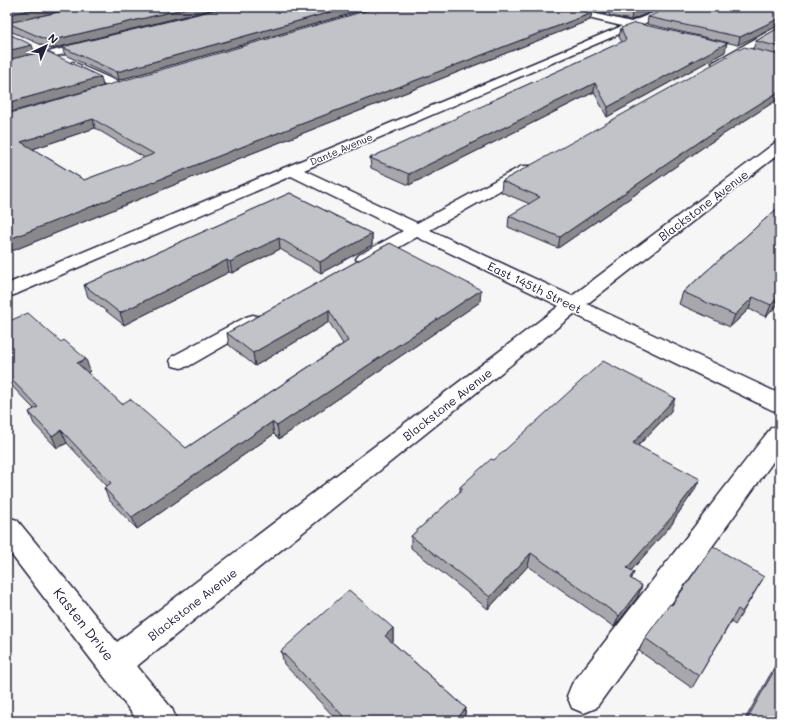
<svg xmlns="http://www.w3.org/2000/svg" width="787" height="728" font-family="Mali,sans-serif">
<style>
.lines{fill:none;stroke-linecap:round;stroke-linejoin:round}
.minor-casing{stroke:#22223b;stroke-width:3}
.minor{fill:#fff;fill-rule:evenodd}
.wall{fill:#a7a7ad;stroke:#22223b;fill-rule:evenodd}
.shaded-wall{fill:#88888d;stroke:#22223b}
.building{fill:#c2c2c9;stroke:#22223b;fill-rule:evenodd}
.labels{text-anchor:middle;dominant-baseline:central;stroke-width:3;stroke-linejoin:round;paint-order:stroke}
.far-street-label{font-size:10px;fill:#22223b;stroke:#fff}
.street-label{font-size:12px;fill:#22223b;stroke:#fff}
.near-street-label{font-size:14px;fill:#22223b;stroke:#fff}
</style>
<rect width="100%" height="100%" fill="#f6f6f7"/>
<filter id="ink" filterUnits="userSpaceOnUse"><feTurbulence type="fractalNoise" baseFrequency=".025" numOctaves="2"/><feDisplacementMap in="SourceGraphic" scale="8" xChannelSelector="R" yChannelSelector="G"/><feConvolveMatrix kernelMatrix="1 2 1 2 8 2 1 2 1" color-interpolation-filters="sRGB"/></filter>
<g filter="url(#ink)">
<g class="lines">
<defs>
<path id="minor" d="M84,7H102L97,10L7,30V24Z
M548,7H566L631,22L667,7H680L641,25L640,28H633L304,170L417,223L522,166H532L535,169L532,172L430,230L572,296L775,143L780,142V153L587,304L780,394V412L772,410L574,314L137,666L172,709L177,721H138L7,549V517L17,520L117,642L559,306L417,237L371,263L365,264L359,263L356,259L359,255L403,231L291,176L14,295L7,297V284L622,26L550,9Z
M780,25V32L722,65H714L712,63Z
M93,41L97,42L98,44L97,46L7,68V62Z
M73,62L123,84L125,87L119,91L115,90L69,67L67,65Z
M253,315L260,317L263,321L260,325L189,366L181,368L173,366L170,361L173,356L246,317Z
M780,425V452L596,708L584,713L572,708L567,696L572,684L771,428Z"/>
</defs>
<use href="#minor" class="minor-casing"/>
<use href="#minor" class="minor"/>
</g>
<path class="wall" d="M7,7H78L28,19L82,7H222L51,49L10,31L8,23L7,24Z
M227,7H374L119,80L65,55L62,47Z
M572,7H663L631,20L610,16L609,13L604,14Z
M780,7L738,45L647,24L648,17Z
M592,13L590,20L250,154L7,253V114ZM95,128L145,158L84,180L33,149Z
M780,27V98L705,146L558,248L508,227L509,216L530,204L501,192L502,181L753,49L756,41Z
M621,28L725,52L607,117L594,92L409,185L371,168L370,158L489,104V102L622,42L619,37Z
M290,193L372,234V245L321,273L280,249L232,273L229,272L124,325L88,297L84,285Z
M780,206V302L766,317L749,309L730,327L679,304L683,292Z
M390,243L480,302L279,439L274,434L137,529L109,500L104,488L107,486L67,443L57,448L34,424L29,412L34,409L7,381V322L90,371L87,373L122,404L186,448L343,344L329,322L255,366L229,345L227,333Z
M671,411L638,446L694,491L675,518L672,524L631,570V579L642,586L637,598L614,627L528,566L488,609L411,548V536L460,492V487L494,460Z
M764,577L735,625L731,622L692,688L639,651L645,638L672,605Z
M393,628V641L392,642L466,708L464,720L463,721H338L284,664L281,651Z
M780,659V721H744L775,666Z"/>
<path class="shaded-wall" d="M44,7H78L7,24V15Z
M191,7H222L51,49L49,41Z
M348,7H374L119,80L117,72Z
M606,7H610L609,13L604,14Z
M647,7H663L631,20L632,13Z
M592,13L590,20L250,154L7,253V240L249,144Z
M780,18V25L738,45L740,37Z
M727,43L725,52L607,117L608,107Z
M32,45L35,54L7,60V51Z
M101,77L103,86L7,113V103Z
M595,83L594,92L409,185V174Z
M780,91V98L705,146L558,248L560,237L708,136Z
M93,119L95,128L24,152L21,142Z
M372,234V245L321,273L320,262Z
M279,238L280,249L232,273L230,262Z
M7,253L10,261L7,263Z
M227,260L229,272L124,325L120,313Z
M481,290L480,302L279,439L277,426Z
M780,295V302L766,317L771,305Z
M753,297L749,309L730,327L735,315Z
M329,310V322L255,366L253,353Z
M86,359L90,371L82,376L77,363Z
M675,398L671,411L629,455L633,443Z
M272,422L274,434L137,529L132,517Z
M61,430L67,443L57,448L52,436Z
M700,479L694,491L675,518L672,524L623,580L627,568L676,510Z
M531,553L528,566L488,609L490,597Z
M634,572L630,584V578Z
M642,586L637,598L614,627L619,616Z
M393,628V641L386,649L385,636Z
M466,708L464,720L463,721H455Z"/>
<path class="building" d="M7,7H44L7,15Z
M82,7H191L49,41L8,23Z
M227,7H348L117,72L62,47Z
M379,7H567L592,13L249,144L7,240V114ZM93,119L154,154L84,180L21,142Z
M611,7H647L632,13L612,8Z
M670,7H780V18L740,37L648,17Z
M635,23L727,43L608,107L595,83L409,174L370,158L491,102H489L626,40L621,28Z
M780,27V47L756,41Z
M7,33L32,45L7,51Z
M744,47L780,55V91L708,136L560,237L509,216L540,197L502,181Z
M46,51L101,77L7,103V60Z
M290,193L372,234L320,262L279,238L230,262L227,260L120,313L84,285Z
M780,206V295L771,305L753,297L735,315L683,292Z
M390,243L481,290L277,426L272,422L132,517L104,488L111,483L61,430L52,436L29,412L38,407L7,375V322L28,313L61,342L64,340L86,359L77,363L122,404L130,399L186,448L348,341L329,310L253,353L227,333Z
M603,361L675,398L633,443L700,479L676,510L677,511L627,568L634,572L630,578L642,586L619,616L531,553L490,597L411,536L463,489L460,487L491,459L494,460Z
M713,546L764,577L742,612L738,609L699,676L645,638L670,604L672,605Z
M349,590L393,628L385,636L466,708L455,721H348L281,651Z
M780,660V721H746Z"/>
</g>
<g class="labels">
<g class="far-street-label">
<text transform="translate(341 149) rotate(-23)">Dante Avenue</text>
</g>
<g class="street-label">
<text transform="translate(703 205) rotate(-37)">Blackstone Avenue</text>
<text transform="translate(535 287) rotate(26)">East 145th Street</text>
<text transform="translate(447 404) rotate(-38)">Blackstone Avenue</text>
<text transform="translate(192 604) rotate(-38)">Blackstone Avenue</text>
</g>
<g class="near-street-label">
<text transform="translate(84 624) rotate(52)">Kasten Drive</text>
</g>
</g>
<rect width="787" height="728" fill="none" stroke="#fff" stroke-width="24"/>
<rect x="12" y="12" width="763" height="704" fill="none" stroke="#22223b" stroke-width="1.5" filter="url(#ink)"/>
<g transform="translate(46 46) rotate(44)" stroke="#ffffff" stroke-width="3" paint-order="stroke">
<path d="M0-3L7 15L0 10L-7 15Z" fill="#22223b"/>
<text y="-6" font-size="11" font-weight="bold" text-anchor="middle" fill="#22223b">N</text>
</g>
</svg>
